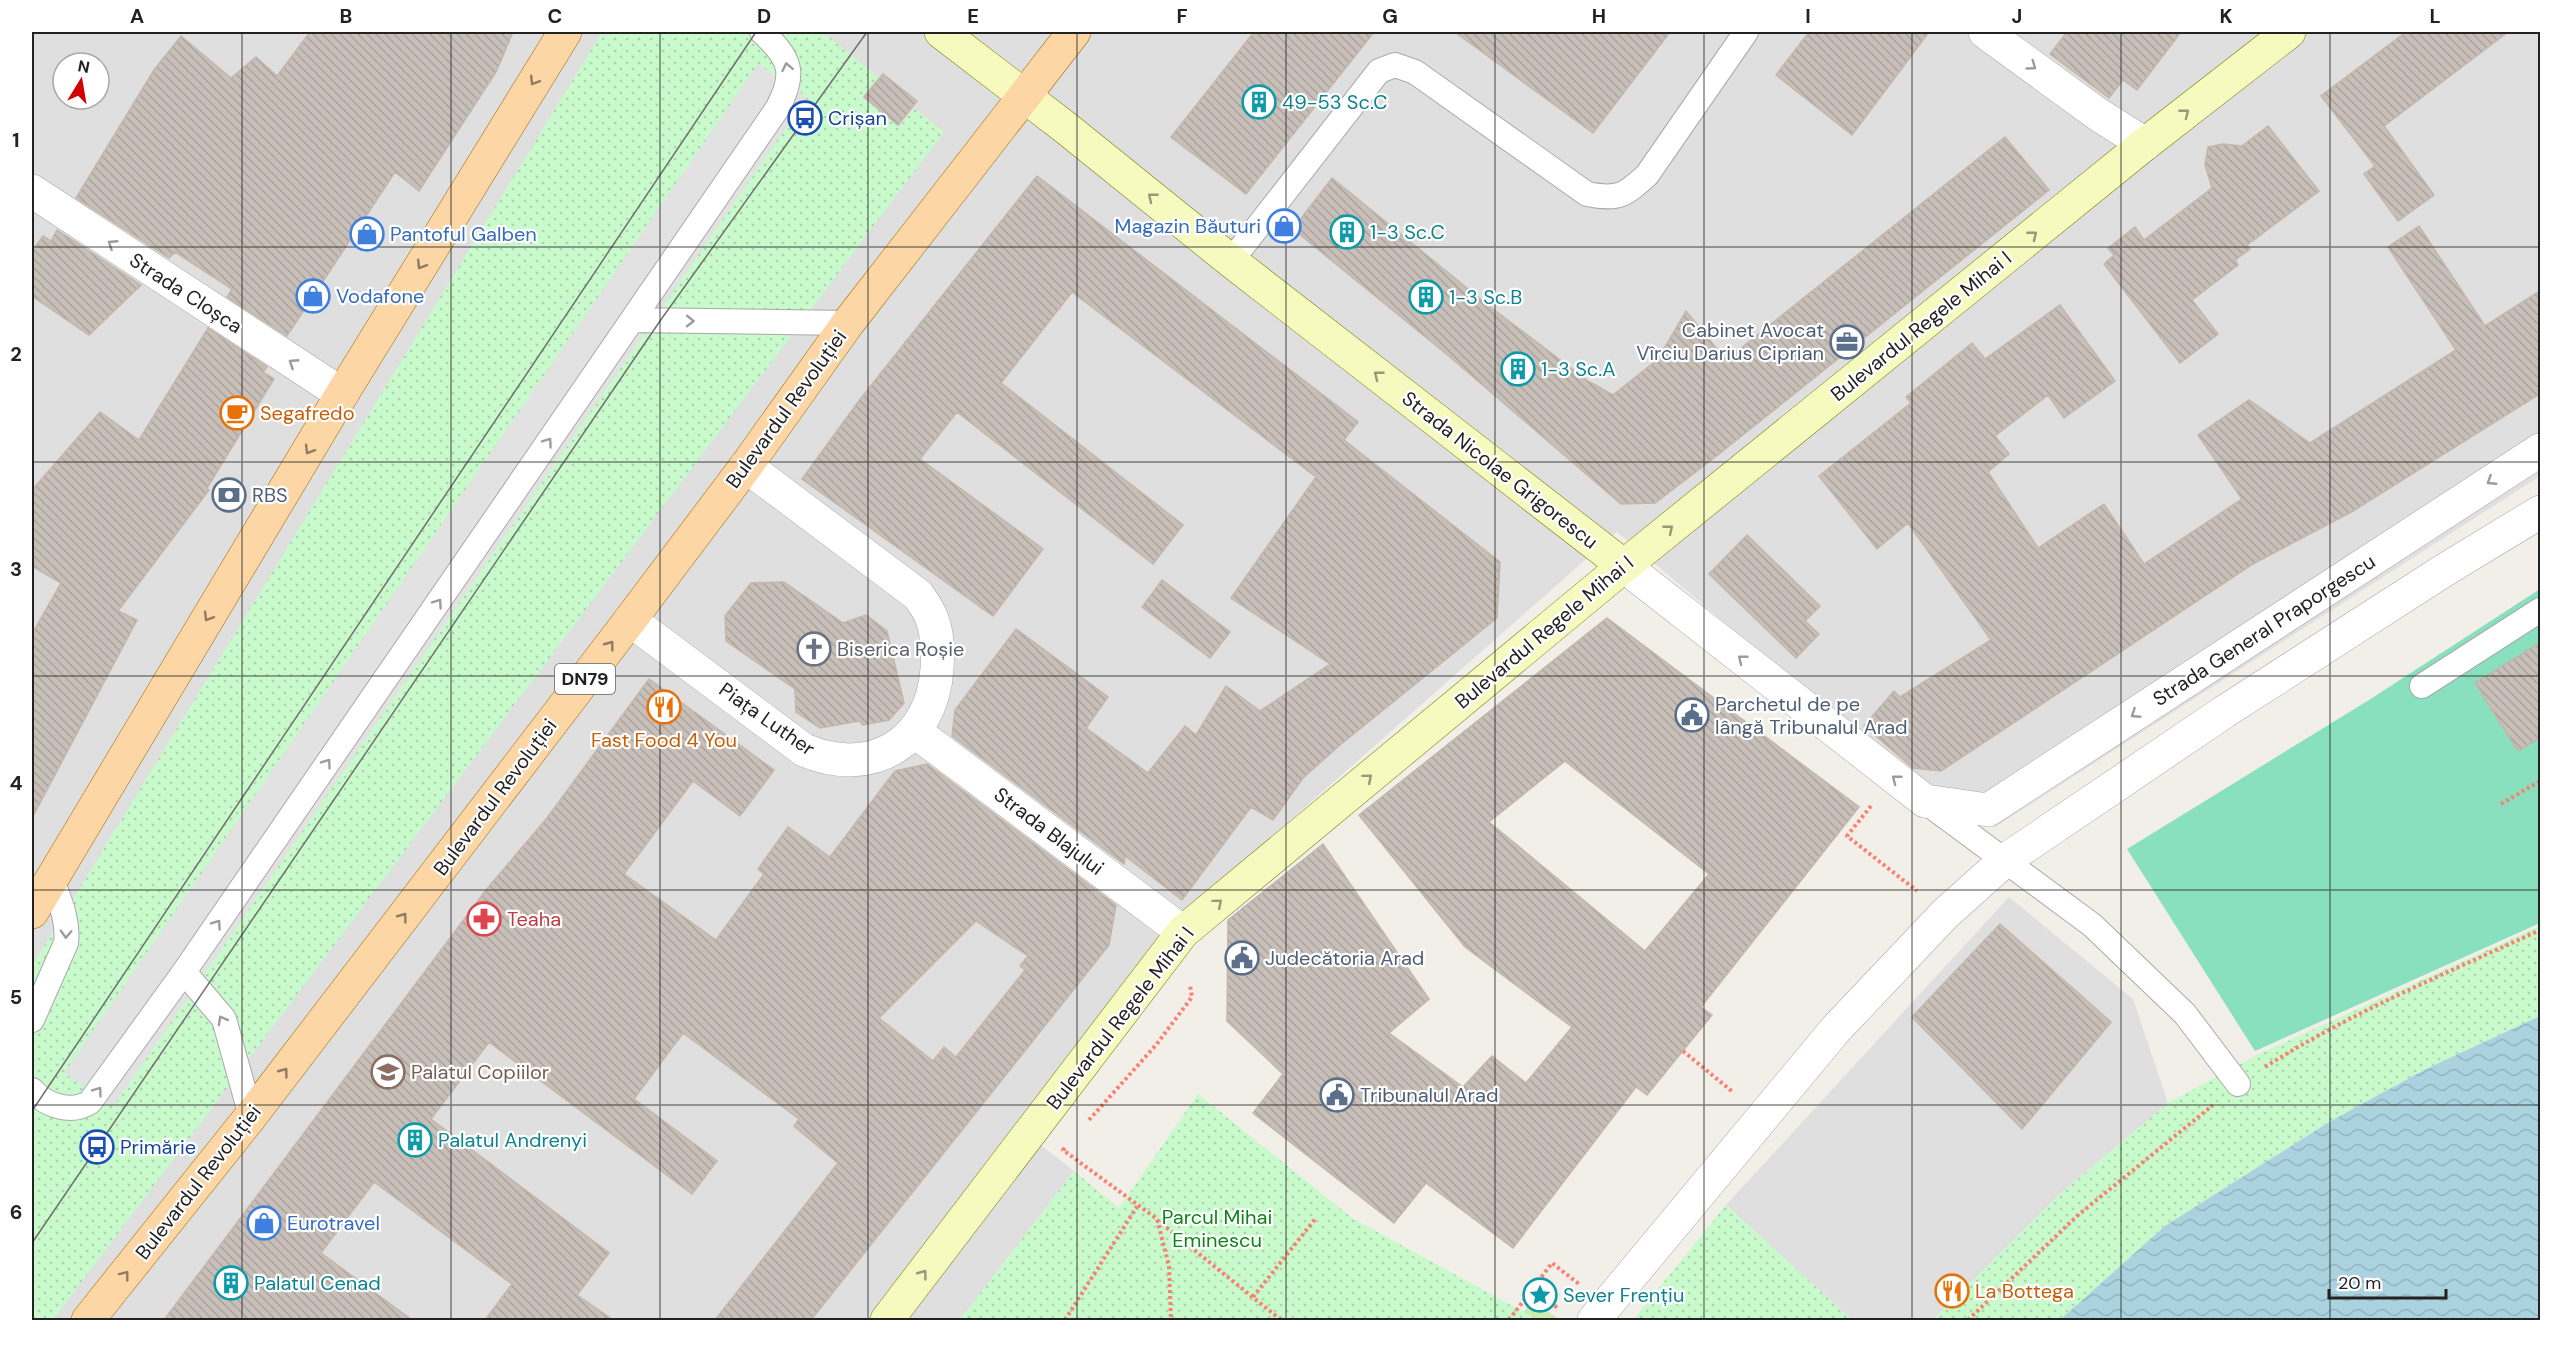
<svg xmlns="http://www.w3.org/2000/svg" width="2572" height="1352" font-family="'DM Sans',sans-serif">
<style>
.residential{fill:#e0dfdf;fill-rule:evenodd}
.grass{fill:#cdebb0}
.park{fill:url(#park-dots)}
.pitch{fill:#88e0be}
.parking{fill:#e2e2e2}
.water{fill:url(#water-waves)}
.building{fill:url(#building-back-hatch);stroke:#c4b6ab;stroke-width:1.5;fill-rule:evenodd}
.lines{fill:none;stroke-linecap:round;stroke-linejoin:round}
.service-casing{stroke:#a9a9a9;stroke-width:26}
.pedestrian-casing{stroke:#a9a9a9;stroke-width:34}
.minor-casing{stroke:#a9a9a9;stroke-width:34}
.tertiary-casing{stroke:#a9a9a9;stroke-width:34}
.secondary-casing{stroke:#707d05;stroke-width:34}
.primary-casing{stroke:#a06b00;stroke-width:34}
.path{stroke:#fa8072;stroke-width:4;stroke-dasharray:3 3;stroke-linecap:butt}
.service{stroke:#fff;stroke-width:24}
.pedestrian{stroke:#fff;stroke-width:33}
.minor{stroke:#fff;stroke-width:33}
.tertiary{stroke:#fff;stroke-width:33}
.secondary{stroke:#f7fabf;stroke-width:33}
.primary{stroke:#fcd6a4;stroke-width:33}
.tram{stroke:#707070;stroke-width:1.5}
.oneway{stroke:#9c9c9c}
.oneway2{stroke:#8f7c63}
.oneway3{stroke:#979978}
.grid{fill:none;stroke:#222;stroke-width:1.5;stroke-opacity:0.55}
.labels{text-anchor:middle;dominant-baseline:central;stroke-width:4.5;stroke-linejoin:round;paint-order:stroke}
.shield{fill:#fff;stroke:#646464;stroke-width:1.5}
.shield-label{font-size:18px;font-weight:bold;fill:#222}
.culture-label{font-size:20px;fill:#0d838f;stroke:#fff;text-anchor:start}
.transit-label{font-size:20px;fill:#164399;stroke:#fff;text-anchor:start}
.shop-label{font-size:20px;fill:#366cbe;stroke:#fff;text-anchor:start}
.street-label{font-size:20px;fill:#222;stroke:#fff}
.service-label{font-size:20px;fill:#4e5e75;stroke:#fff;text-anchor:start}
.food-label{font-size:20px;fill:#c56008;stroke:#fff;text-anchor:start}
.worship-label{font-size:20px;fill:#5b616d;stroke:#fff;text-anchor:start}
.health-label{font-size:20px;fill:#be3a42;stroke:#fff;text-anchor:start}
.education-label{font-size:20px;fill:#785e54;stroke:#fff;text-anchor:start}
.park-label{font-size:20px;fill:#0c8416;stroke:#fff}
.neatline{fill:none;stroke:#222;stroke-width:2}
.grid-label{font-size:20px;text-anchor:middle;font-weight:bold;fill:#222}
</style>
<defs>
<pattern id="park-dots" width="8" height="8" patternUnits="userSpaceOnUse" patternTransform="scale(1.5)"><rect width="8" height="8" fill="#c8facc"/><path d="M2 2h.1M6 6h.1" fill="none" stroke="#acd6af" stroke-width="1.8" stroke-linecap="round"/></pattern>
<pattern id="water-waves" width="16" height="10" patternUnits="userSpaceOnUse" patternTransform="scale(1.5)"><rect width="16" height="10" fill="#aad3df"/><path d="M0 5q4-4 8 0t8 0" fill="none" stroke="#92b5bf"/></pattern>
<pattern id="building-back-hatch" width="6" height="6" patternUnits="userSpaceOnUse" patternTransform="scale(1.5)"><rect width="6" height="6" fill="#c7bfb8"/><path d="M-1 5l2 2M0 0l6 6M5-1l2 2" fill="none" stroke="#aba49e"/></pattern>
</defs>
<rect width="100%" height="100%" fill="#f2efe9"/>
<path class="residential" d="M32,32H2540V476L1995,827L1925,791L1617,532L1202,898L1018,1127L1074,1171L960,1320H32ZM63,63H99V99H63Z
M2009,897L2133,999L2168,1103L2060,1194L1933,1320H1852L1726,1205Z"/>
<path class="grass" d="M1530,1304L1543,1308L1560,1320H1517Z"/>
<path class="park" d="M602,32H823L878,77L862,97L899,127L914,108L944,132L53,1320H32V966Z
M2540,926V1016L2424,1070L2329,1122L2165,1226L2060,1320H1933L2060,1194L2168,1103L2259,1054Z
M1198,1094L1352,1218L1538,1320H960L1074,1171L1119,1208Z
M1726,1205L1852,1320H1633Z"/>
<path class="pitch" d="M2540,589V923L2255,1051L2127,849L2369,700Z"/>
<path class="parking" d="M758,64L807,97L113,1107L64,1073Z"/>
<path class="water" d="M2540,1016V1320H2060L2165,1226L2329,1122L2424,1070Z"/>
<path class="building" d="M310,32H513L496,72L419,191L395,172L287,336L227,297L232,289L175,252L169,258L76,198L154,70L181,36L231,78L256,57L277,76Z
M1254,32H1374L1246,194L1171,137Z
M1455,32H1670L1593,133Z
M1809,32H1929L1852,135L1776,75Z
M2067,32H2181L2137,90L2123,80L2109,98L2050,54Z
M2406,32H2508L2384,126L2434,195L2398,221L2364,174L2375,166L2321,96Z
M883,74L917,101L898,125L864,97Z
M2268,126L2319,191L2247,245L2250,249L2235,260L2238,265L2192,300L2218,334L2180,363L2104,264L2114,255L2108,248L2135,227L2144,240L2212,188L2205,165L2208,147L2223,144L2242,146Z
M2005,137L2049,190L1714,458L1655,503L1621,504L1450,357L1293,229L1332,178L1489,306L1588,381L1613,395L1658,359L1686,311L1726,360Z
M1037,176L1358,422L1344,440L1500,562L1497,618L1340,745L1303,778L1273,820L1251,807L1182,900L1125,856L1124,864L952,736L955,710L1016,629L1108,697L1086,728L1148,773L1185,726L1196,735L1226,686L1260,711L1330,664L1231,598L1316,477L1072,292L1001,383L1183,525L1153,564L957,412L920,459L1043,549L993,616L802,479L858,402Z
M2419,226L2485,326L2541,290V393L2353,511L2253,564L1941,771L1913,768L1864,726L1894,691L1900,697L1991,640L1908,523L1877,549L1819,476L1911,403L1906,397L1972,343L1985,359L2060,305L2115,381L2064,418L2048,395L1995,436L2009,454L1988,472L2038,548L2104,504L2144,564L2242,499L2198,435L2249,400L2310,443L2456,350L2388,247Z
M57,230L141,285L89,335L32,296V251L43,236L51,241Z
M208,328L267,367L263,372L274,379L207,488L209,490L118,611L137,620L32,818V634L61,583L32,566V490L100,412L139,440Z
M1747,535L1820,606L1805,621L1819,634L1796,658L1709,574Z
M1162,580L1230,632L1210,658L1142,607Z
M784,582L843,623L866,615L887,631L904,703L889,720L863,725L859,721L820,728L796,712L795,689L726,641L725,616L751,583Z
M1607,618L1859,807L1701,1007L1712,1015L1647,1095L1636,1087L1513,1248L1426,1183L1394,1223L1253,1113L1283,1074L1227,1021L1228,920L1323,844L1429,999L1389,1033L1463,1087L1492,1056L1526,1083L1572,1027L1465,947L1359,815ZM1565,761L1709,874L1645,951L1489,822Z
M2541,642V737L2518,751L2475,683Z
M649,679L774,770L740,816L693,781L624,874L716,940L764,874L758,869L788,827L830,857L895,771L927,764L1116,905L1109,945L811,1320H715L838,1163L794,1126L799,1119L683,1033L634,1099L717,1161L692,1194L489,1042L431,1119L609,1253L577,1295L613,1320H485L512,1284L374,1182L321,1253L412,1320H164L486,890L547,818ZM976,921L1028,956L1020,966L1025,970L956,1057L944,1047L933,1061L879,1018Z
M2000,924L2111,1022L2022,1129L1912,1017Z"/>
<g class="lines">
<defs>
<path id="service" d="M1231,261L1379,71L1395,65L1415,72L1587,194C1618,200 1624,196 1647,175L1746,32
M632,320L848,323
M2422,686L2540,610
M1927,803L2092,925L2185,1014L2238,1084
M184,972L224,1019L251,1116
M32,1020L66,943C69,920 59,899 51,878
M32,1090C46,1106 72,1114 90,1102L184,972L777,109C797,73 790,58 762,32"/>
<path id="pedestrian" d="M630,620L804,750C872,779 932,742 937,669C938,651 938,635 932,619C929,610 923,602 918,595L746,466
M1594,1320L1836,1029L1945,914L2004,861L2224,712L2443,571L2540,512"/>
<path id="minor" d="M1985,32L2099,115L2145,144
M32,191L342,394
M914,731L1183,932"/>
<path id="tertiary" d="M1624,566L1925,801L1988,810L2540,450"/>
<path id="secondary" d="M941,32L1066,128L1231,261L1624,566
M887,1320L1183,932L1624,566L2145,144L2289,32"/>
<path id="primary" d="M32,912L342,394L565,32
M88,1320L251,1116L630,620L746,466L848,323L1074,32"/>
</defs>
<use href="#service" class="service-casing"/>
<use href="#pedestrian" class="pedestrian-casing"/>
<use href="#minor" class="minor-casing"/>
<use href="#tertiary" class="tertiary-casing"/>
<use href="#secondary" class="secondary-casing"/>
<use href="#primary" class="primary-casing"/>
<path class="path" d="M2501,804L2540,781
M1871,806L1847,836L1917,891
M1683,1051L1734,1093
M2265,1067C2352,1012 2447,973 2540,930
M1089,1120L1156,1045L1192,997L1190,985
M1065,1148L1063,1150L1157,1219L1169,1266L1171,1320
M1157,1220L1281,1320
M1540,1280L1551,1303L1559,1309
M1253,1297L1316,1218
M1526,1298L1550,1303
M1065,1320L1138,1205
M1509,1320L1552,1263L1579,1284
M1968,1320L2077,1216L2213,1105"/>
<use href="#service" class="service"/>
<use href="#pedestrian" class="pedestrian"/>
<use href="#minor" class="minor"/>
<use href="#tertiary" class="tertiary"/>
<use href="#secondary" class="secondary"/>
<use href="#primary" class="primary"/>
<path class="tram" d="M32,1111L756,32
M32,1243L660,321L867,32"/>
</g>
<defs><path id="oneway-chevron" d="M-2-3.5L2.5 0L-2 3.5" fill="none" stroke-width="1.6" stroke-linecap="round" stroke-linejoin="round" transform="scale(1.5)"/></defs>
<g class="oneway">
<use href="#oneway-chevron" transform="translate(2032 66) rotate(36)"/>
<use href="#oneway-chevron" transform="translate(787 67) rotate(-102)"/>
<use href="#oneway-chevron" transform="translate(112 244) rotate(-147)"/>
<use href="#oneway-chevron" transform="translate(690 321) rotate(1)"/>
<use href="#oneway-chevron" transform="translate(293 363) rotate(-147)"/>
<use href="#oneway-chevron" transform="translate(548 442) rotate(-55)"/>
<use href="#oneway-chevron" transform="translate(2491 481) rotate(147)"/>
<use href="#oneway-chevron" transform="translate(438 603) rotate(-55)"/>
<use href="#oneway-chevron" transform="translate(1742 659) rotate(-142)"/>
<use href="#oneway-chevron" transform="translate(2135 714) rotate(147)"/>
<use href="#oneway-chevron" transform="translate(327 763) rotate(-55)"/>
<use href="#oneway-chevron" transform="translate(1896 779) rotate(-142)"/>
<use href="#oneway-chevron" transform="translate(217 924) rotate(-55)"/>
<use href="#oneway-chevron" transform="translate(66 934) rotate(92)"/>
<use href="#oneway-chevron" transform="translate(222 1020) rotate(-119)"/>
<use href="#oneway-chevron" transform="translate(98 1091) rotate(-54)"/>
</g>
<g class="oneway2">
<use href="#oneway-chevron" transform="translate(534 81) rotate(122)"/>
<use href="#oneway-chevron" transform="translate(421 265) rotate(122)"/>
<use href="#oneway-chevron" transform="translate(309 450) rotate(121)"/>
<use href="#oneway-chevron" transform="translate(208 617) rotate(121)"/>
<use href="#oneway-chevron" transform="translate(610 645) rotate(-53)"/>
<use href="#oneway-chevron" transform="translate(403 917) rotate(-53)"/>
<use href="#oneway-chevron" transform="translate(284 1072) rotate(-53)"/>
<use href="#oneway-chevron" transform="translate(125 1275) rotate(-52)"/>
</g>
<g class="oneway3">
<use href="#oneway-chevron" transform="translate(2185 113) rotate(-38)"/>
<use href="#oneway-chevron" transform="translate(1152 197) rotate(-141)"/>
<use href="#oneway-chevron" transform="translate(2033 235) rotate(-39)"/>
<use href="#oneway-chevron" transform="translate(1378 375) rotate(-142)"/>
<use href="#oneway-chevron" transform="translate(1669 529) rotate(-39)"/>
<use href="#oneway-chevron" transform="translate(1368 778) rotate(-40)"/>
<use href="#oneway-chevron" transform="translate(1218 903) rotate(-40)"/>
<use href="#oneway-chevron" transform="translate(923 1274) rotate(-53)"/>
</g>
<path class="grid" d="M242,32V1320M451,32V1320M660,32V1320M868,32V1320M1077,32V1320M1286,32V1320M1495,32V1320M1704,32V1320M1912,32V1320M2121,32V1320M2330,32V1320M32,247H2540M32,462H2540M32,676H2540M32,890H2540M32,1105H2540"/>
<defs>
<symbol id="building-ring" viewBox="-11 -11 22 22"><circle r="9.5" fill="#fff" stroke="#0f9aa8" stroke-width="1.5"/><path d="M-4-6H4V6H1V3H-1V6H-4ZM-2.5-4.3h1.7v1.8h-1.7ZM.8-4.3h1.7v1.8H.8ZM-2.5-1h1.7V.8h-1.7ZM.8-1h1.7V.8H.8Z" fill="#0f9aa8"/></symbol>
<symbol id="bus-ring" viewBox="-11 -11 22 22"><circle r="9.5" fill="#fff" stroke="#1a4fb4" stroke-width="1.5"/><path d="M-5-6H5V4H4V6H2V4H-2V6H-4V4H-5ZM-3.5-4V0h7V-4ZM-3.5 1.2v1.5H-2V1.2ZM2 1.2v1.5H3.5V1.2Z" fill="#1a4fb4"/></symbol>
<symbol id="shop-ring" viewBox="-11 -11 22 22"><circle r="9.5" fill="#fff" stroke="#3f7fe0" stroke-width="1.5"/><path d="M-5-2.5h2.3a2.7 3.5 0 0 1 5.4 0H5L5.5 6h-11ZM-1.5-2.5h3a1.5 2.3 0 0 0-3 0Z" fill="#3f7fe0"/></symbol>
<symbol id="office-ring" viewBox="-11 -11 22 22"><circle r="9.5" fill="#fff" stroke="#5c6f8a" stroke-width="1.5"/><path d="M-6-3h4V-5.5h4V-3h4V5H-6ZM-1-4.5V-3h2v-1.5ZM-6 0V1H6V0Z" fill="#5c6f8a"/></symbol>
<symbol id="cafe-ring" viewBox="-11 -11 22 22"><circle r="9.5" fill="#fff" stroke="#e8710a" stroke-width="1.5"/><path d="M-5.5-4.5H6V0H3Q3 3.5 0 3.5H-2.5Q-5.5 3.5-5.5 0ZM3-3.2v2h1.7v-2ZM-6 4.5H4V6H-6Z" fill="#e8710a"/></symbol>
<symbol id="bank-ring" viewBox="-11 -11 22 22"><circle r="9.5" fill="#fff" stroke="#5c6f8a" stroke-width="1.5"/><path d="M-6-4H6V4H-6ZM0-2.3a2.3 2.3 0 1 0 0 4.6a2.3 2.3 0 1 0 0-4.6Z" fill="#5c6f8a"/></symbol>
<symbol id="church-ring" viewBox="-11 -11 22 22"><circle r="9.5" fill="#fff" stroke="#6b7280" stroke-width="1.5"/><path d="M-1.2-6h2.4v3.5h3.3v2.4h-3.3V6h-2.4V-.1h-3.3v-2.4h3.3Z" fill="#6b7280"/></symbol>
<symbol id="restaurant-ring" viewBox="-11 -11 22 22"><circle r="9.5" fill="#fff" stroke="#e8710a" stroke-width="1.5"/><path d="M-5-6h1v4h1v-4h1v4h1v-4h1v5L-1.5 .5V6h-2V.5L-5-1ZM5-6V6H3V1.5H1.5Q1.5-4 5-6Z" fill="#e8710a"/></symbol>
<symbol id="civic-ring" viewBox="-11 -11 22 22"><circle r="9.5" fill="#fff" stroke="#5c6f8a" stroke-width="1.5"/><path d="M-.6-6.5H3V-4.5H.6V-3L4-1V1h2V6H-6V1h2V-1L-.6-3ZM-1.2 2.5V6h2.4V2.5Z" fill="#5c6f8a"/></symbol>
<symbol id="pharmacy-ring" viewBox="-11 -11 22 22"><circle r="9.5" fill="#fff" stroke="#e0444e" stroke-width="1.5"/><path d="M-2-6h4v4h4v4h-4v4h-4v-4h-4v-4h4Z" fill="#e0444e"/></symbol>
<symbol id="school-ring" viewBox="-11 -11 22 22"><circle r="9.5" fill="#fff" stroke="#8d6e63" stroke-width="1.5"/><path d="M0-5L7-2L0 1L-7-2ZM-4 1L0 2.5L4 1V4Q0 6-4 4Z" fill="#8d6e63"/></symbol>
<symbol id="sight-ring" viewBox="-11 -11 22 22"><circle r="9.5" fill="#fff" stroke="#0f9aa8" stroke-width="1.5"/><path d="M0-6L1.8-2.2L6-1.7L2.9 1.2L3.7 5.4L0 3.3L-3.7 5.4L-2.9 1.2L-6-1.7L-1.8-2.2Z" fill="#0f9aa8"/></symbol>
</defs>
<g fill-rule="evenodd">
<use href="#building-ring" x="1240" y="83" width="38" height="38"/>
<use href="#bus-ring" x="786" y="99" width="38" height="38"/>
<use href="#shop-ring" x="1265" y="207" width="38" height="38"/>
<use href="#building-ring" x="1328" y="213" width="38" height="38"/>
<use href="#shop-ring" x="348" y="215" width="38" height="38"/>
<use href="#shop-ring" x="294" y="277" width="38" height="38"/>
<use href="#building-ring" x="1407" y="278" width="38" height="38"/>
<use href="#office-ring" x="1828" y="323" width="38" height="38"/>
<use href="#building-ring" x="1499" y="350" width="38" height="38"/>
<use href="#cafe-ring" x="218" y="394" width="38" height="38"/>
<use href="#bank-ring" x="210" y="476" width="38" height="38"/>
<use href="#church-ring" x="795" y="630" width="38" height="38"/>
<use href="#restaurant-ring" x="645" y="688" width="38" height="38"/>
<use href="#civic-ring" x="1673" y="696" width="38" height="38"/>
<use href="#pharmacy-ring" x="465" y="900" width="38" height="38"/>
<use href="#civic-ring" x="1223" y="939" width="38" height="38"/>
<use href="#school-ring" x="369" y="1053" width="38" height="38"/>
<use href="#civic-ring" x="1318" y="1076" width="38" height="38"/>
<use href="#building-ring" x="396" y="1121" width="38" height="38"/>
<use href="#bus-ring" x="78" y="1128" width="38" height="38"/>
<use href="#shop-ring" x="245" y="1204" width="38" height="38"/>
<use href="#building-ring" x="212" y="1264" width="38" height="38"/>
<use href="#restaurant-ring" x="1933" y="1272" width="38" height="38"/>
<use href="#sight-ring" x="1521" y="1276" width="38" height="38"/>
</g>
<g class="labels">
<rect class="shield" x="555" y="664" width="60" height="30" rx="4.5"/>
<g class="shield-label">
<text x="585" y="679">DN79</text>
</g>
<g class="culture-label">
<text x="1282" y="102">49-53 Sc.C</text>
<text x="1370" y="232">1-3 Sc.C</text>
<text x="1449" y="297">1-3 Sc.B</text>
<text x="1541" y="369">1-3 Sc.A</text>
<text x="438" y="1140">Palatul Andrenyi</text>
<text x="254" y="1283">Palatul Cenad</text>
<text x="1563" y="1295">Sever Frențiu</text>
</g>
<g class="transit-label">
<text x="828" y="118">Crișan</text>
<text x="120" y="1147">Primărie</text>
</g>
<g class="shop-label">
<text x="1261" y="226" text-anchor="end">Magazin Băuturi</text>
<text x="390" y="234">Pantoful Galben</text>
<text x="336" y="296">Vodafone</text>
<text x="287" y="1223">Eurotravel</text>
</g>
<g class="street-label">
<text transform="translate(186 293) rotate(33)">Strada Cloșca</text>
<text transform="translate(1921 326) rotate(-39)">Bulevardul Regele Mihai I</text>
<text transform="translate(786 409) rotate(-54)">Bulevardul Revoluției</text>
<text transform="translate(1500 470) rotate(38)">Strada Nicolae Grigorescu</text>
<text transform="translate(2264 630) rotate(-33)">Strada General Praporgescu</text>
<text transform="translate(1544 632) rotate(-40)">Bulevardul Regele Mihai I</text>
<text transform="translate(767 719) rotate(35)">Piața Luther</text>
<text transform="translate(495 797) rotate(-53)">Bulevardul Revoluției</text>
<text transform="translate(1049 831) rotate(37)">Strada Blajului</text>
<text transform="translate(1120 1018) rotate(-52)">Bulevardul Regele Mihai I</text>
<text transform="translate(198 1182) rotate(-52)">Bulevardul Revoluției</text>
</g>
<g class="service-label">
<text x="1824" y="330" text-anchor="end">Cabinet Avocat<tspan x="1824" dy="23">Vîrciu Darius Ciprian</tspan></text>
<text x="252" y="495">RBS</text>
<text x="1715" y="704">Parchetul de pe<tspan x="1715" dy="23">lângă Tribunalul Arad</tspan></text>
<text x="1265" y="958">Judecătoria Arad</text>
<text x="1360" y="1095">Tribunalul Arad</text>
</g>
<g class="food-label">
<text x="260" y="413">Segafredo</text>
<text x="664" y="740" text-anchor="middle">Fast Food 4 You</text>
<text x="1975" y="1291">La Bottega</text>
</g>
<g class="worship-label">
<text x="837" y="649">Biserica Roșie</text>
</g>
<g class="health-label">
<text x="507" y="919">Teaha</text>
</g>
<g class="education-label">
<text x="411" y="1072">Palatul Copiilor</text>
</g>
<g class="park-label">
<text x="1217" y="1217">Parcul Mihai<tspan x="1217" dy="23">Eminescu</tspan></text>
</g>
</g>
<rect width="2572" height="1352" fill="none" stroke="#ffffff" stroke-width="66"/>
<g transform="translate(81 81) rotate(11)"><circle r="28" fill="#ffffff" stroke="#a7a7a7" stroke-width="1.5"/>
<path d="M0-4.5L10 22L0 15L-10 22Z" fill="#d40000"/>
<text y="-9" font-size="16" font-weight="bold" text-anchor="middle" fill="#222222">N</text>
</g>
<path d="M2329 1289v9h117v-9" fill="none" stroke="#222222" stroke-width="3"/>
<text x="2338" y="1289" font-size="18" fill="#222222" stroke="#ffffff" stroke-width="4.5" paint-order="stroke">20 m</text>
<rect x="33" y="33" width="2506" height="1286" class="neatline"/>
<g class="grid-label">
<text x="137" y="23">A</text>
<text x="346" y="23">B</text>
<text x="555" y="23">C</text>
<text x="764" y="23">D</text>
<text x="973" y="23">E</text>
<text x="1182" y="23">F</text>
<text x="1390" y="23">G</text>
<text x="1599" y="23">H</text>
<text x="1808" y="23">I</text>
<text x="2017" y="23">J</text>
<text x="2226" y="23">K</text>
<text x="2435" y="23">L</text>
<text x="16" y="147">1</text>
<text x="16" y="361">2</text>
<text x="16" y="576">3</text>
<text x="16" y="790">4</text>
<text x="16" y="1004">5</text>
<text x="16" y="1219">6</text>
</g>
</svg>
